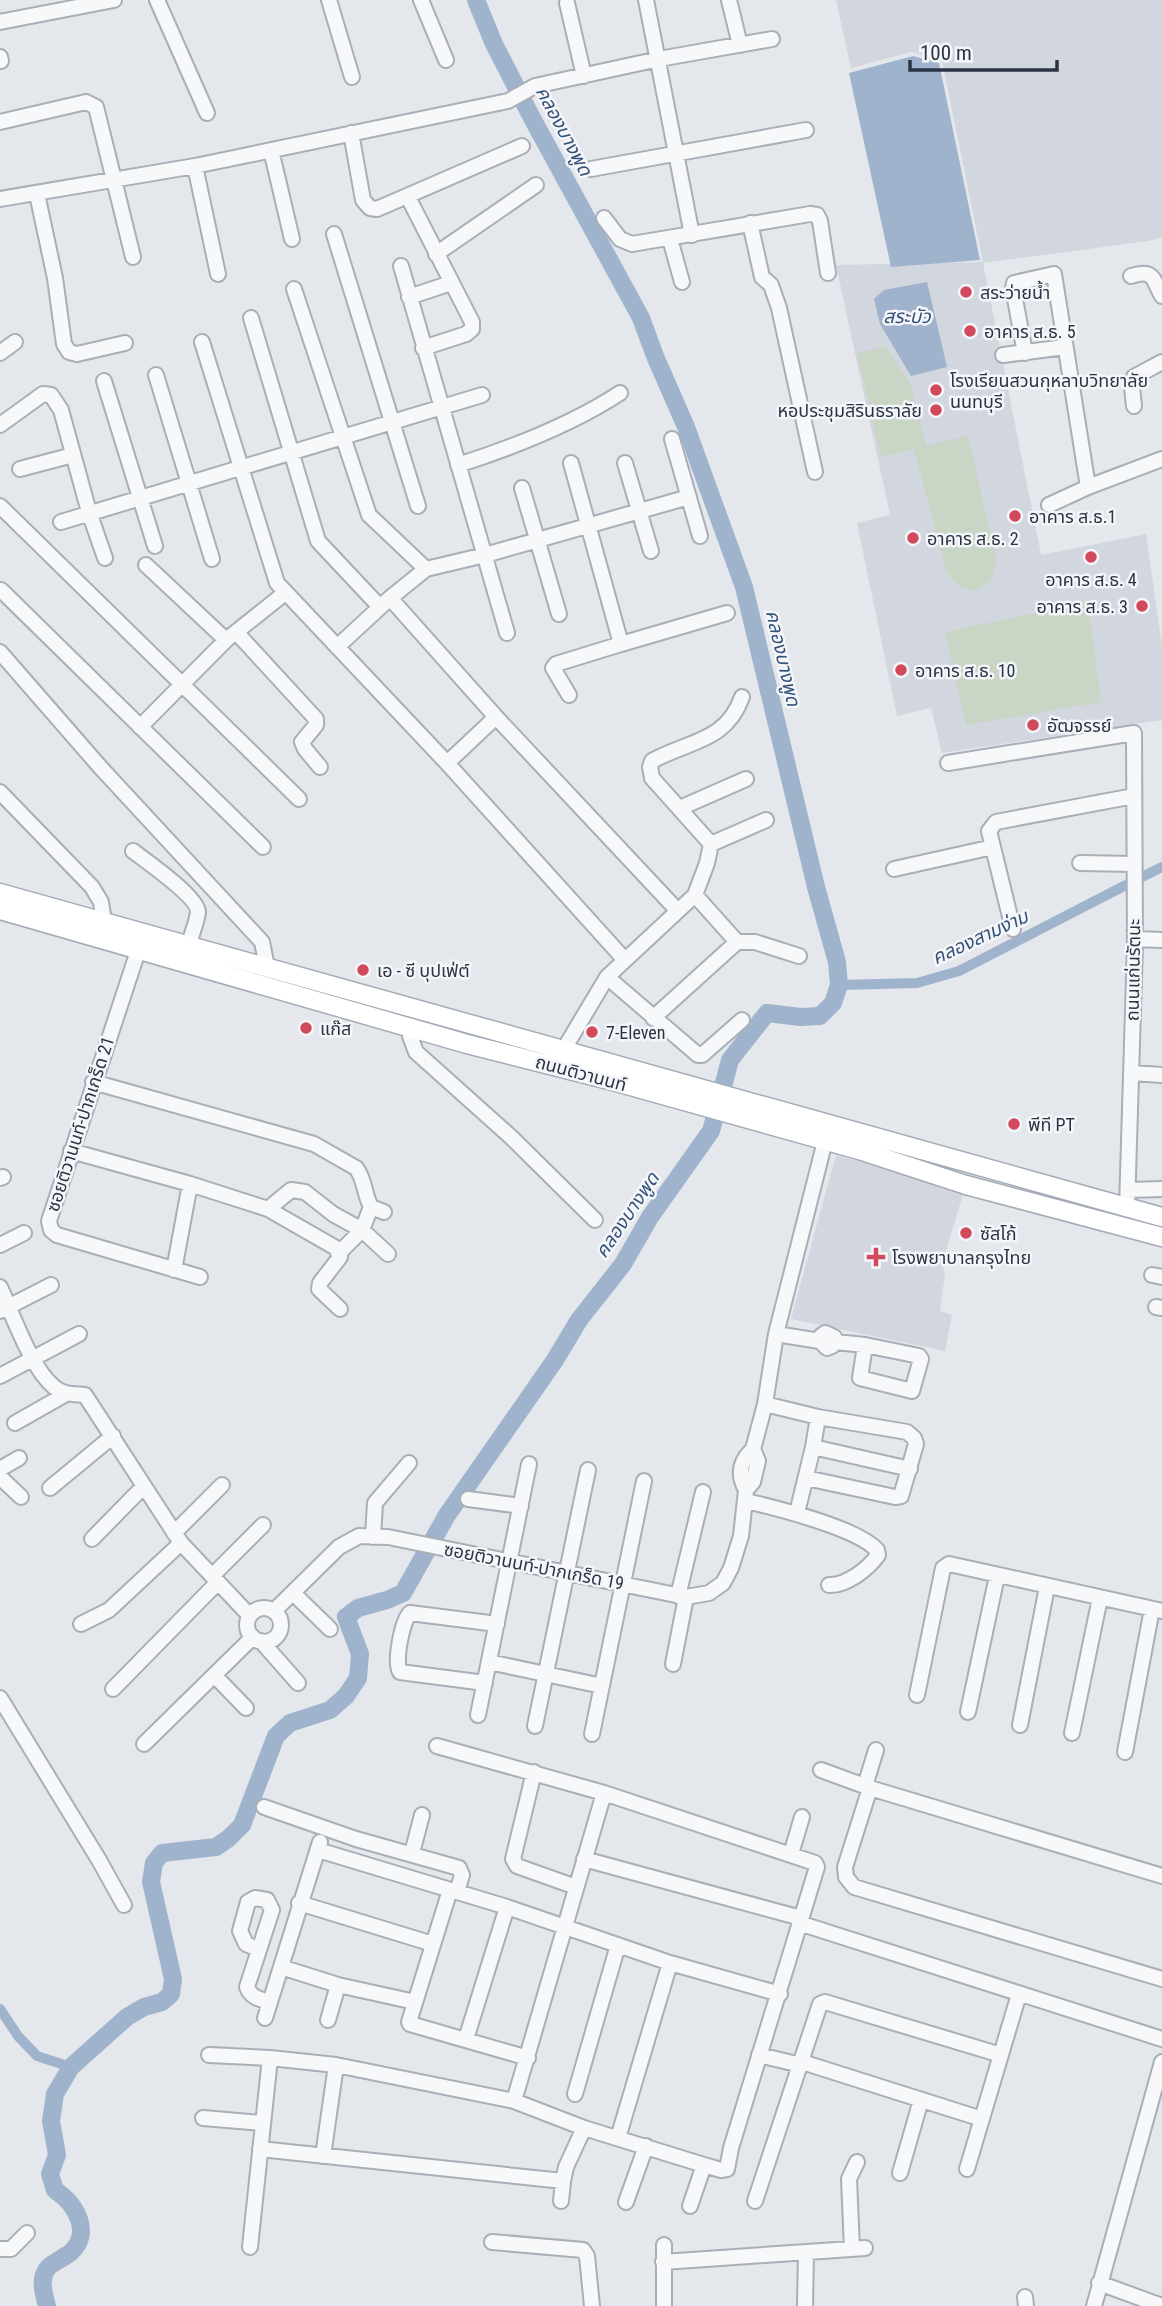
<svg xmlns="http://www.w3.org/2000/svg" width="1162" height="2306" font-family="'Roboto Condensed','Noto Sans Thai',sans-serif">
<style>
.built{fill:#d2d6de}
.green{fill:#c9d6c5}
.water{fill:#9fb4cc}
.lines{fill:none;stroke-linecap:round;stroke-linejoin:round}
.canal{stroke:#9fb4cc;stroke-width:10}
.river{stroke:#9fb4cc;stroke-width:18}
.minor-casing{stroke:#a9aeb7;stroke-width:18}
.major-casing{stroke:#a3abb8;stroke-width:21}
.minor{stroke:#f7f8fa;stroke-width:14}
.major{stroke:#fff;stroke-width:18}
.poi-dot{fill:#d1495b;stroke:#f4f6f9;stroke-width:2.5}
.labels{text-anchor:middle;dominant-baseline:central;stroke-width:5;stroke-linejoin:round;paint-order:stroke}
.poi-label{font-size:18px;fill:#2b3445;stroke:#f4f6f9;text-anchor:start}
.street-label{font-size:18px;fill:#2b3445;stroke:#f4f6f9}
.water-label{font-size:19px;font-style:italic;fill:#34527a;stroke:#f4f6f9}
</style>
<rect width="100%" height="100%" fill="#e4e7ec"/>
<path class="built" d="M836,0H1162V237L1148,241L983,263L1041,555L1146,534L1162,647V720L942,753L931,708L897,716L857,523L890,515L836,265L983,262L942,61L911,52L851,68Z
M836,1155L964,1191L942,1264L945,1273L940,1311L952,1315L945,1351L791,1319Z"/>
<path class="green" d="M886,347L910,383L926,446L968,436L996,558C994,594 965,602 946,571L914,449L881,457L857,353Z
M1088,602L1101,702L966,725L945,632Z"/>
<path class="water" d="M913,56L939,63L980,260L891,267L849,73Z
M927,282L947,367L911,376L880,324L874,299L884,290Z"/>
<g class="lines">
<path class="canal" d="M1142,877L1162,867
M839,985L917,983L959,971L1126,885
M0,2009L18,2036L37,2056L71,2067"/>
<path class="river" d="M47,2306C44,2294 39,2280 47,2269C52,2262 64,2258 70,2253C93,2233 76,2204 55,2190L50,2174L57,2155L51,2121L55,2094L71,2067L127,2017L144,2007L162,2002L171,1994L173,1979L151,1882L154,1863L162,1853L216,1847L229,1838L242,1825L276,1736L290,1723L330,1710L346,1696L358,1678L360,1654L346,1617L358,1608L387,1600L403,1593L447,1515L555,1360L579,1320L623,1264L650,1217L711,1131L730,1060L767,1013L801,1017L820,1016L833,1003L839,985L837,962L816,887L744,587L686,427L655,356L641,318L532,118L494,44L476,0"/>
<defs>
<path id="minor" d="M157,0L207,113
M329,0L352,77
M421,0L446,60
M646,0L692,235
M729,0L740,45
M567,3L584,76
M0,22L114,0
M0,57L1,61
M0,122L86,102L96,107L133,257
M351,133L363,200L370,208L377,209L522,146
M271,150L292,239
M195,166L218,274
M591,169L806,130
M37,194L55,278L64,344L69,352L77,354L125,343
M408,197L472,322V329L466,334L423,348
M0,199L195,166L508,101L535,86L659,59L772,39
M604,218L620,239L632,244L810,214L817,215L820,221L828,273
M750,223L762,277L771,285L779,308L815,472
M334,234L418,506
M670,239L682,282
M436,254L536,185
M401,266L507,633
M1131,276C1154,269 1152,278 1162,296
M294,289L369,515L426,569
M409,297L451,283
M251,318L318,541L380,607
M202,342L277,583L447,763L624,959
M0,353L15,342
M1025,353L1013,288L1014,283L1054,274L1088,487
M1003,355L1065,347
M156,375L212,559
M104,381L155,546
M1134,406L1132,387L1134,377L1162,362
M0,425L43,394L51,395L61,410L89,512L105,558
M672,439L700,536
M625,463L651,551
M458,465C514,447 571,425 620,393
M20,469L73,455
M522,488L559,614
M1049,505L1088,487L1162,459
M0,506L299,799
M61,522L482,395
M146,565L226,640
M1,590L263,847
M390,598L496,717L677,910
M236,632L316,719V725L302,742L305,749L320,767
M621,644L727,613
M337,647L390,598L426,569L485,555L689,497
M0,652L101,768L262,942L267,967
M569,695L553,668L556,664L621,644L571,463
M140,727L226,640L285,593
M447,763L496,717
M948,763L1134,733L1135,945L1127,1208
M0,792L92,887L101,902L104,922
M680,808L746,779
M711,844L766,820
M133,851C146,861 198,897 198,912C197,922 191,935 189,945
M1080,863L1134,864
M894,869L993,847
M695,895L737,942
M1013,929L989,831L996,822L1134,796
M1135,939L1162,940
M139,948L49,1221L51,1230L57,1235L200,1277
M607,977L698,1055H702L742,1020
M653,1018L737,942H755L799,956
M412,1026L410,1036L416,1052L511,1137L595,1220
M564,1049L607,977L695,895L707,863L711,844L652,778L650,767L652,761C690,740 726,742 742,697
M1131,1073L1162,1075
M93,1082L314,1144L356,1168C365,1179 364,1194 371,1207L384,1212
M71,1151L190,1184L268,1209
M0,1178L3,1177
M1128,1190L1162,1189
M0,1245L24,1233
M340,1252L362,1230L371,1207
M174,1270L190,1184
M1152,1275L1162,1277
M0,1287C13,1315 31,1368 54,1387C63,1395 74,1394 85,1395L181,1543L250,1616
M1156,1307L1162,1308
M340,1309L319,1289L320,1283L340,1257L336,1248L268,1209L291,1190L305,1192L333,1214L362,1230L388,1254
M0,1311L51,1285
M776,1334L820,1341L827,1348L832,1346L834,1337L825,1333L821,1336L820,1341
M835,1342L865,1345
M865,1345L919,1356L921,1359L912,1391L860,1378Z
M0,1376L79,1334
M765,1404L818,1417L813,1447L797,1513
M15,1423L66,1394
M813,1447L910,1469
M0,1469L19,1458
M0,1477L21,1497
M806,1478L895,1497L901,1496L916,1444L914,1438L907,1432L818,1417
M50,1488L113,1436
M746,1490C737,1474 740,1461 753,1449
M468,1499L521,1506
M746,1501C776,1508 857,1528 877,1550L878,1555C868,1569 846,1586 829,1585
M174,1533L222,1485
M373,1537L375,1503L409,1463
M92,1539L144,1486
M212,1576L263,1525
M293,1593L330,1629
M678,1596L703,1492
M247 1625a17 17 0 1 1 34 0a17 17 0 1 1-34 0Z
M274,1611L339,1547L359,1536L388,1537L686,1597L709,1593L723,1583L731,1568L741,1536L746,1490L753,1482L758,1461L753,1449L765,1404L776,1334L825,1141
M81,1624L109,1610L181,1543
M261,1641L298,1683
M489,1662L602,1686
M673,1664L686,1597
M214,1675L246,1708
M485,1683L400,1672C394,1662 402,1621 410,1613L497,1624
M113,1689L218,1582
M917,1695L943,1568L949,1564L1162,1611
M0,1698L99,1860L124,1905
M968,1712L997,1576
M478,1715L529,1464
M1020,1725L1047,1587
M535,1726L588,1470
M1072,1733L1100,1598
M592,1734L644,1481
M144,1744L253,1637
M1125,1752L1152,1609
M821,1770L870,1788L1162,1876
M534,1772L513,1859L517,1866L576,1887
M865,1786L876,1750
M870,1788L845,1867L846,1877L854,1887L1162,1979
M264,1807L356,1839L459,1868L462,1875L457,1892
M318,1850L507,1907L670,1963L780,1994
M412,1853L422,1815
M791,1854L802,1817
M584,1859L801,1918
M450,1890L409,2022L410,2024L528,2058
M299,1903L433,1944
M799,1923L1162,2039
M258,1949L246,1944L240,1931L248,1902L255,1898L267,1900L272,1910L247,1987C251,1998 260,1999 270,2002
M281,1967L338,1985L415,2002
M265,2018L320,1842
M328,2020L338,1985
M466,2039L507,1907
M209,2055L270,2058L336,2065L514,2101L584,2128L704,2165L721,2170L727,2169L731,2148L817,1867L815,1863L604,1793L437,1746
M759,2055L801,2065
M802,2062L982,2119
M575,2094L618,1945
M514,2101L604,1793
M203,2118L262,2123
M618,2138L670,1963
M260,2149L563,2181L566,2167L584,2128
M323,2156L336,2065
M967,2169L1019,1994
M900,2173L921,2100
M561,2201L563,2181
M755,2201L820,2004L825,2002L1001,2055
M626,2202L646,2146
M690,2206L704,2165
M492,2242L583,2250L587,2256L592,2306
M664,2245V2306
M250,2247L270,2058
M0,2249H11L27,2233
M852,2249L849,2179L857,2162
M663,2262L865,2248
M1099,2283L1162,2306
M1025,2297L1026,2306
M805,2306L806,2252
M1094,2306L1162,2062"/>
<path id="major" d="M0,893L1162,1217
M0,910L467,1044L609,1080L859,1150L966,1185L1162,1237"/>
</defs>
<use href="#minor" class="minor-casing"/>
<use href="#major" class="major-casing"/>
<use href="#minor" class="minor"/>
<use href="#major" class="major"/>
</g>
<g class="poi-dot">
<circle cx="966" cy="292" r="7"/>
<circle cx="970" cy="331" r="7"/>
<circle cx="936" cy="390" r="7"/>
<circle cx="936" cy="410" r="7"/>
<circle cx="1015" cy="516" r="7"/>
<circle cx="913" cy="538" r="7"/>
<circle cx="1091" cy="557" r="7"/>
<circle cx="1142" cy="606" r="7"/>
<circle cx="901" cy="670" r="7"/>
<circle cx="1033" cy="725" r="7"/>
<circle cx="363" cy="970" r="7"/>
<circle cx="306" cy="1028" r="7"/>
<circle cx="592" cy="1032" r="7"/>
<circle cx="1014" cy="1124" r="7"/>
<circle cx="966" cy="1233" r="7"/>
<path d="M872.5 1246.5h7v7h7v7h-7v7h-7v-7h-7v-7h7z"/>
</g>
<g class="labels">
<g class="poi-label">
<text x="980" y="292">สระว่ายน้ำ</text>
<text x="984" y="331">อาคาร ส.ธ. 5</text>
<text x="950" y="380">โรงเรียนสวนกุหลาบวิทยาลัย<tspan x="950" dy="21">นนทบุรี</tspan></text>
<text x="922" y="410" text-anchor="end">หอประชุมสิรินธราลัย</text>
<text x="1029" y="516">อาคาร ส.ธ.1</text>
<text x="927" y="538">อาคาร ส.ธ. 2</text>
<text x="1091" y="579" text-anchor="middle">อาคาร ส.ธ. 4</text>
<text x="1128" y="606" text-anchor="end">อาคาร ส.ธ. 3</text>
<text x="915" y="670">อาคาร ส.ธ. 10</text>
<text x="1047" y="725">อัฒจรรย์</text>
<text x="377" y="970">เอ - ซี บุปเฟ่ต์</text>
<text x="320" y="1028">แก๊ส</text>
<text x="606" y="1032">7-Eleven</text>
<text x="1028" y="1124">พีที PT</text>
<text x="980" y="1233">ซัสโก้</text>
<text x="892" y="1257">โรงพยาบาลกรุงไทย</text>
</g>
<g class="street-label">
<text transform="translate(1133 970) rotate(-89)">ถนนแก่นรัตนะ</text>
<text transform="translate(581 1073) rotate(15)">ถนนติวานนท์</text>
<text transform="translate(80 1124) rotate(-72)">ซอยติวานนท์-ปากเกร็ด 21</text>
<text transform="translate(534 1566) rotate(11)">ซอยติวานนท์-ปากเกร็ด 19</text>
</g>
<g class="water-label">
<text transform="translate(564 131) rotate(62)">คลองบางพูด</text>
<text x="907" y="316">สระบัว</text>
<text transform="translate(783 658) rotate(77)">คลองบางพูด</text>
<text transform="translate(980 937) rotate(-25)">คลองสามง่าม</text>
<text transform="translate(627 1215) rotate(-56)">คลองบางพูด</text>
</g>
</g>
<path d="M910 60v10h147v-10" fill="none" stroke="#2b3445" stroke-width="3.5"/>
<text x="920" y="60" font-size="21" fill="#2b3445" stroke="#f4f6f9" stroke-width="5" paint-order="stroke">100 m</text>
</svg>
